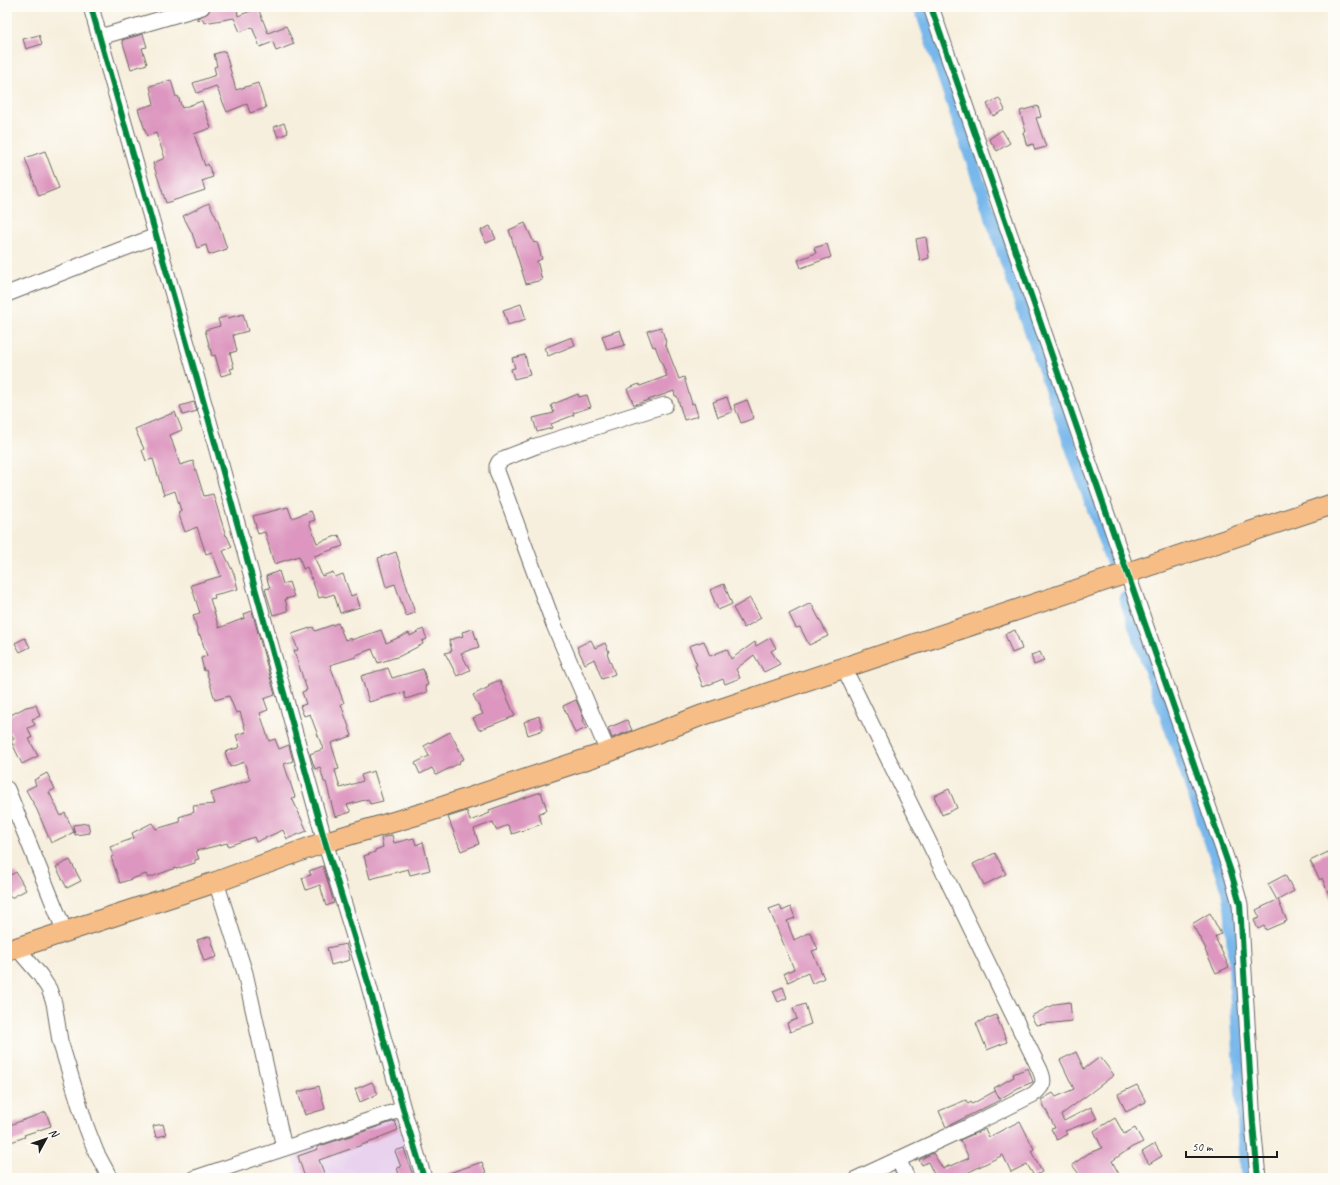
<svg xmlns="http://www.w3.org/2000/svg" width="1340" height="1185" font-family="Caveat,sans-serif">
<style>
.built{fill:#e8d2ee}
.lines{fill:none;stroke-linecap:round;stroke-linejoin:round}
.canal{stroke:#77b7eb;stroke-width:13}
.building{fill:#dd96bf}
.minor-casing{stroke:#696660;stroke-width:17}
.major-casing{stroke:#696660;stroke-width:22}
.minor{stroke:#fff;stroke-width:15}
.major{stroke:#f6be86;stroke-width:20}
.cycleway-casing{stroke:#fdfcf7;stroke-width:8}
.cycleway{stroke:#00873e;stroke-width:6}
</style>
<rect width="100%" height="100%" fill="#fdfcf7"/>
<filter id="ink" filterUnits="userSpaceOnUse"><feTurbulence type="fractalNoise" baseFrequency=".025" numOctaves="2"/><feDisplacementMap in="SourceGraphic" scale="8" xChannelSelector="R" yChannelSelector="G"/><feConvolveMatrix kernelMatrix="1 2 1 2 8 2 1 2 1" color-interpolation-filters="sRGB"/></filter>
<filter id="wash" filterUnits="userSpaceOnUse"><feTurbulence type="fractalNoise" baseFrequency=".012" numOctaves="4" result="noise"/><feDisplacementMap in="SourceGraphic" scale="16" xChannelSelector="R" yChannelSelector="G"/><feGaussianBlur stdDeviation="0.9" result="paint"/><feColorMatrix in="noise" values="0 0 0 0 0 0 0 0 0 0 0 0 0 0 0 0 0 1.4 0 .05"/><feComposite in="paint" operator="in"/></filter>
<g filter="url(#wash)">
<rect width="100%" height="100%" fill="#f7efdd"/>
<path class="built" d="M396,1113L416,1178H299L291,1148Z"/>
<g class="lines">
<path class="canal" d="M920,7L1008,267L1113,565
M1125,598L1227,889L1231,910L1247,1178"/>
</g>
<g id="blocks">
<path class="building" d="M211,7H237L238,16L258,8L268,33L286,26L294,44L276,51L273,42L260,47L252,27L240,32L234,18L204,23L203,19L197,20V18L208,13Z
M143,34L147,47L142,48L147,64L131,69L122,40Z
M39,35L42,44L26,49L23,39Z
M225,51L236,90L258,83L266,108L250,113L247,104L227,112L216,86L197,93L193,83L216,75L214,67L217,66L214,54Z
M171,80L176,97L178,96L182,108L202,101L211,128L194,134L205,166L208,164L213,177L202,181L205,190L166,203L153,163L165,158L156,133L147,136L138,109L154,104L150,86Z
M999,98L1005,110L993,116L987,104Z
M1038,106L1041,117L1036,118L1046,147L1035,150L1033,144L1027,146L1023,133L1026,132L1020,111Z
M284,123L288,133L278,137L274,127Z
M1002,130L1010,143L997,151L989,139Z
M45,151L59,188L39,196L25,158Z
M209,203L218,221L227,249L209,255L206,245L197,248L192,233L183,216Z
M525,223L534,243L537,242L542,259L537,261L542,280L526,284L509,230Z
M490,226L496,239L486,243L481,230Z
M926,237L929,258L920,261L916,239Z
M827,244L831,257L801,268L798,260L816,253L814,248Z
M521,304L526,319L508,325L503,310Z
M243,314L248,331L233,335L237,351L230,353L234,368L230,369L232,373L221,376L215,355L212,356L205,330L220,326L218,319L228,316V318Z
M661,327L666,342L665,343L679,379L684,377L692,404L694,403L698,416L684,420L677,396H675L674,391L634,405L627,389L639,384L640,386L667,376L655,346L653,347L647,331Z
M620,330L625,345L607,350L602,336Z
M572,337L575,345L548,356L544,348Z
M525,355L530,375L514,379L511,369L515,368L512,358Z
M578,394L579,397L587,395L591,407L573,413L574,415L551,424L552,428L537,432L533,418L554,413L551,405Z
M727,397L732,412L718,417L713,402Z
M747,400L754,418L741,423L734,405Z
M194,402L197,411L183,415L180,406Z
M175,412L182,430L170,435L180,465L193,461L204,496L213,494L226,536H227L232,547L223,551L234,574L238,589L214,595L215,598L210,599L219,628L245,618L244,614L252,611L275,695L264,699L268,710L260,713L269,741L275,739L279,749L289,745L293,761L284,764L295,797L292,798L307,831L287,839L283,830L256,842L254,837L228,846L227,843L196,851L199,859L195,860V863L176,869V868L148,878L146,874L120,883L111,857L114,856L110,847L134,838L132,833L152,823L156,829L180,822L179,817L194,812L193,806L215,804L211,793L250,780L244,762L230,767L225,752L240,747L236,735L246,732L240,712L236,713L229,696L215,700L206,670L204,671L201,658L207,656L200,635L199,636L193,615L200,613L191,585L221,576L212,552L206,554L197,527L185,532L178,512L181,511L175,491L164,495L153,459L146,461L142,450L144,449L135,429Z
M288,507L292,518L311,511L315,520L309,522L317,543L339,535L343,546L314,556L322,576L333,572L335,577L343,574L351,596L356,594L360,607L340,613L334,594L325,597V596L319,598L307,567L303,569L299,556L274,564L265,532L258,534L253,516Z
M396,552L415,613L406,616L395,584L386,587L378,558Z
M279,571L283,584L289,582L294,597L285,599L288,611L273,615L265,589L270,588L266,576Z
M724,584L732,604L718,610L710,590Z
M750,598L761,618L744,628L733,608Z
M811,603L828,636L809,645L800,627L796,628L789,614Z
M338,623L345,640L351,638V640L381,630L386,643L409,633L410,636L423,629L427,639L422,641L423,644L400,656L378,663L372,649L356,655V657L330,665L344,703L341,704L352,736L331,743L339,769L335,770L340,788L363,781L361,775L374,771L383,801L370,804L368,799L347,805L351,812L335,817L326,782H324L320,767L315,769L310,754L323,749L310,714L304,716L300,706L306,704L302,692L307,690L294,651L298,650L292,634L313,627L315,631Z
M473,629L479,647L461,653L470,670L457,676L445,653L452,651L449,640L463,636L462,632Z
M1015,630L1022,649L1012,653L1005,634Z
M25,638L30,647L20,652L15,643Z
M770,638L776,648L771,651L780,664L764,672L754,655L736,669L740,678L725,684L723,679L703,687L695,666L697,665L689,646L704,641L710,656L727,649L731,659L755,642L756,646Z
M591,640L595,648L605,643L609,652L607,653L615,674L602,679L594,659L585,664L577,647Z
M1040,652L1044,661L1034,665L1031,655Z
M388,668L392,678L423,669L428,685L425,686L427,692L406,699L404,692L369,702L361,676Z
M497,681H500L515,716L479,730L473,718L483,714L473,695L489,687L488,685Z
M576,700L584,719L583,720L587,728L575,733L563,706Z
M36,705L40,716L32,719L35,725L28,728L32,738L29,739L38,756L22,764L11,741L14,739L7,727V717L26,707Z
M539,716L543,730L528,735L524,722Z
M627,720L632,730L612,738L608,728Z
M450,732L464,759L459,761L460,763L436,775L432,768L420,774L415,763L429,756L424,746Z
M47,773L55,789L49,792L61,816L65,813L74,832L51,843L37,810L26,790L36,785L34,780Z
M949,789L957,808L942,815L934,796Z
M541,792L547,810L538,814L542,824L512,834L508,825L496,830L493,822L474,829L479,844L461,851L448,817L467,811L470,821L490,813L489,810Z
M88,823L90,833L75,835L73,825Z
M392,835L394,843L414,838L416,845L423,842L430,870L410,875L408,869L370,879L364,856L375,852V850L383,847L381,838Z
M1328,852L1333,861V904L1322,878L1320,880L1310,861Z
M995,853L1006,874L984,885L973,864Z
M70,860L81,881L67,888L56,867Z
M323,866L334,903L326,906L320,885L306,890L302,878L311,875L309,871Z
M16,872L26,890L11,898L7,890V877Z
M1285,875L1294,891L1278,900L1287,921L1266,930L1264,926L1258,929L1254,920L1260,918L1256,910L1277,900L1268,884Z
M780,905L782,911L791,907L795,918L787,921L794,940L810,932L818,949L812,951L824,978L812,984L808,973L788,982L784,973L794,969L769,909Z
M1210,913L1221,934L1215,937L1229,967L1216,973L1205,950L1206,949L1192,924Z
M210,936L217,957L204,961L197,940Z
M346,944L350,960L331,965L327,948Z
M783,987L787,998L778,1002L773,991Z
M1070,1002L1072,1021L1036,1025L1031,1016L1055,1004Z
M805,1004L811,1024L790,1032L787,1023L797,1019L793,1008Z
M996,1015L1007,1042L987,1050L976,1023Z
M1076,1052L1084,1069L1100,1057L1114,1075L1061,1115L1064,1121L1091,1107L1097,1119L1065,1131L1067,1134L1057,1140L1051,1129L1055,1128L1041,1100L1053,1093L1056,1097L1074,1089L1060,1060Z
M1028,1068L1033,1082L1018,1088L1000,1099L994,1088L1014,1077L1013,1074Z
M372,1082L378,1094L360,1102L355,1089Z
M1137,1085L1146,1102L1126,1112L1118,1094Z
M319,1086L325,1109L305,1115L298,1092Z
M995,1091L1000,1100L946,1127L939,1111L966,1100L968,1104L971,1102L972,1104Z
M46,1112L51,1126L24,1135L25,1137L11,1142L7,1132V1126Z
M1115,1118L1124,1134L1135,1128L1143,1142L1132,1147L1112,1161L1121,1178H1082L1072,1165L1089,1153L1102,1148L1094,1131Z
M395,1121L398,1130L378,1138L379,1139L319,1160L326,1178H305L298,1156L318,1149L317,1147Z
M1020,1121L1034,1149L1031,1151L1042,1172L1034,1176L1027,1164L1011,1172L1003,1155L957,1178H927L934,1174L928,1162L922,1165L919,1160L933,1153L943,1169L950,1165L951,1166L969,1158L960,1140L985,1129L989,1137Z
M163,1124L166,1135L156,1137L153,1126Z
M1155,1144L1162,1156L1149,1164L1142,1152Z
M404,1148L409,1164L414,1178H400L397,1168L401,1167L395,1151Z
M482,1162L488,1178H440V1176Z"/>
</g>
</g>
<g filter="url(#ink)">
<use href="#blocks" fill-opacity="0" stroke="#696660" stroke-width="1"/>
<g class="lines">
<defs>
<path id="minor" d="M91,7L207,414L325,842L367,979L403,1109L424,1178
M931,7L1231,872L1240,904L1253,1124L1258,1178
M100,37L202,7
M7,294L156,236
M844,668L1040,1070C1045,1082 1044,1085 1034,1094L970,1126L858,1178
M608,752L554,625L497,471V466L499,462L505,458L536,446L665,405
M7,789L65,932
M216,882L245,973L284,1148
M17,948L40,975L49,989L54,1003L60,1041L86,1126L96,1152L110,1178
M898,1159L907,1178
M195,1178L403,1109"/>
<path id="major" d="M7,951L216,882L325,842L427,812L608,752L700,716L1333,504"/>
</defs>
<use href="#minor" class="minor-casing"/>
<use href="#major" class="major-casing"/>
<use href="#minor" class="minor"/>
<use href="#major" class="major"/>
<defs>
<path id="cycleway" d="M91,7L207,414L325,842L367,979L403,1109L424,1178
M931,7L1231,872L1240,904L1253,1124L1258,1178"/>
</defs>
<use href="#cycleway" class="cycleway-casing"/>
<use href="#cycleway" class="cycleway"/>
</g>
</g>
<rect width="1340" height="1185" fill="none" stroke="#fdfcf7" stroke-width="24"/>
<g transform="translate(46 1139) rotate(50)" stroke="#fdfcf7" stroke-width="3" paint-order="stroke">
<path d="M0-3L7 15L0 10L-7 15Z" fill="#1c1c1c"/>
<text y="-6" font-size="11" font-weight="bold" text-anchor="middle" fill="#1c1c1c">N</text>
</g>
<path d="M1186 1151v6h91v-6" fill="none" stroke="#1c1c1c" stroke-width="2"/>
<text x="1192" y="1151" font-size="12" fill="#1c1c1c" stroke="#fdfcf7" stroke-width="3" paint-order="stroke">50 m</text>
</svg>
